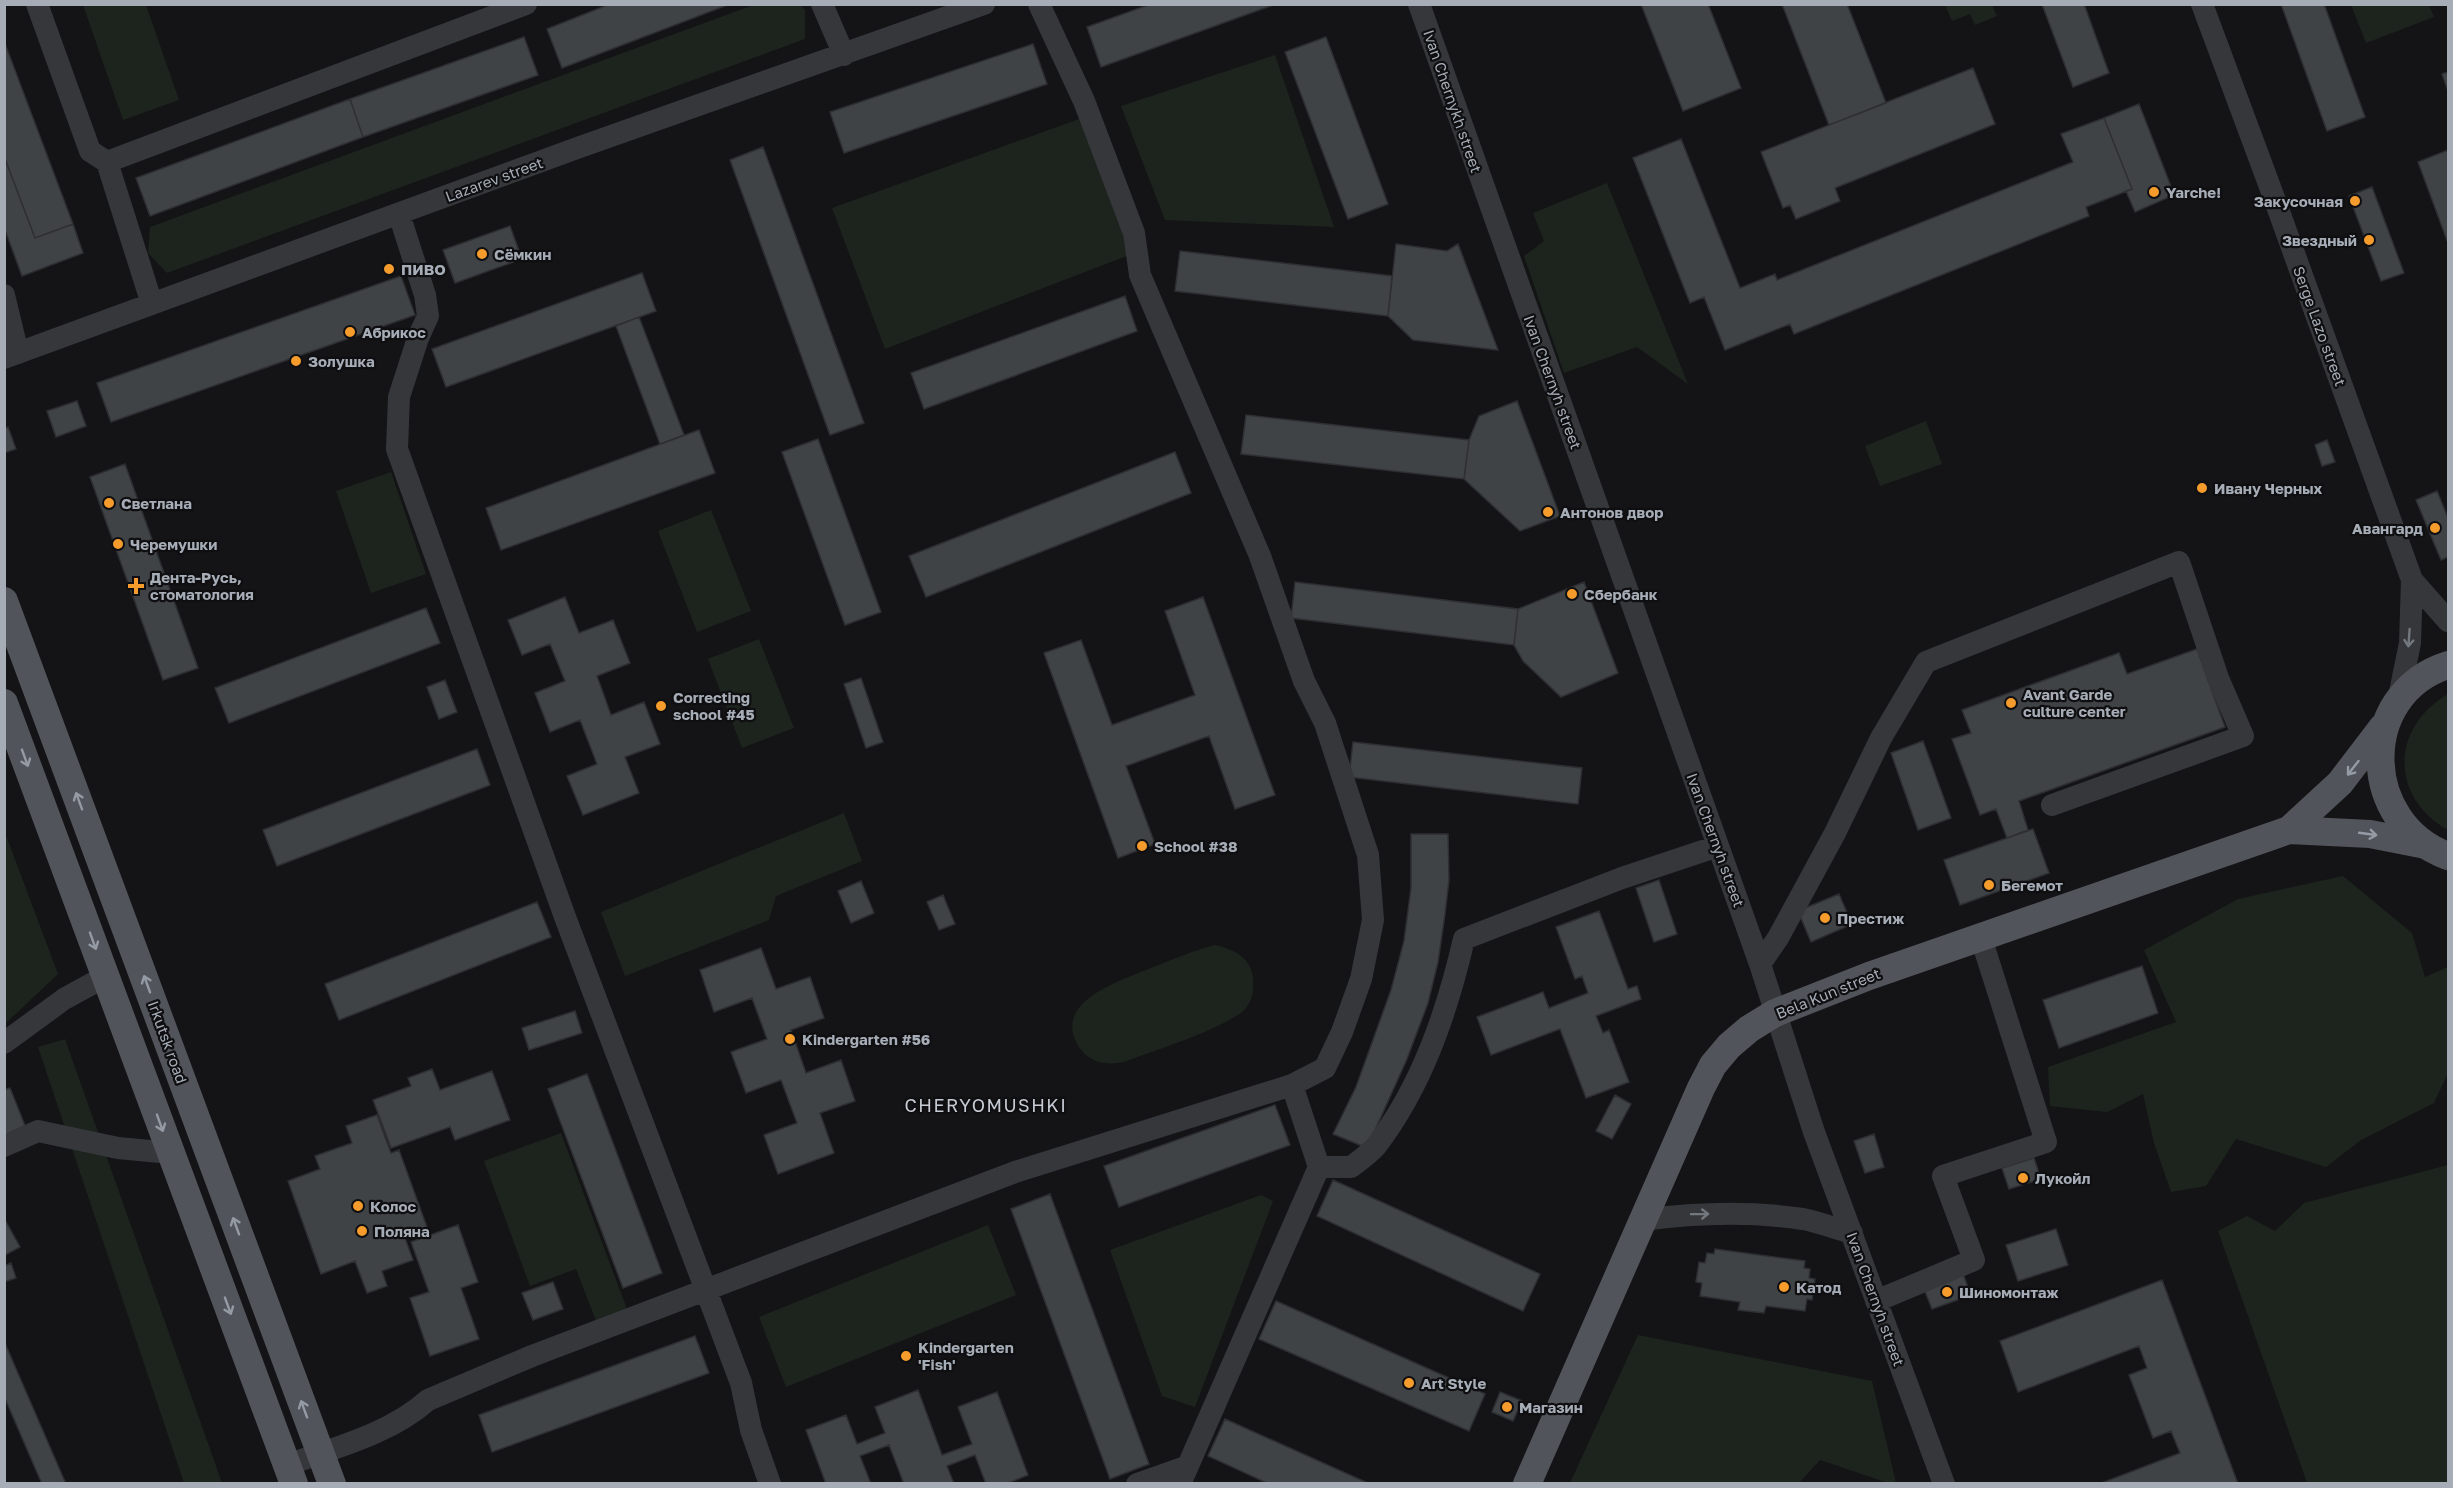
<svg xmlns="http://www.w3.org/2000/svg" width="2453" height="1488" font-family="'Golos Text',sans-serif">
<style>
.green{fill:#1c241d}
.building{fill:#404346;stroke:#2e2f32;stroke-width:1.5}
.lines{fill:none;stroke-linecap:round;stroke-linejoin:round}
.minor{stroke:#35373b;stroke-width:22}
.major{stroke:#51545a;stroke-width:28}
.oneway{stroke:#73787f}
.oneway2{stroke:#959ba4}
.poi-dot{fill:#f59c2d;stroke:#0f0f11;stroke-width:2}
.labels{text-anchor:middle;dominant-baseline:central;stroke-width:4.5;stroke-linejoin:round;paint-order:stroke}
.street-label{font-size:15px;fill:#a6adb7;stroke:#0f0f11}
.poi-label{font-size:15px;font-weight:bold;fill:#a6adb7;stroke:#0f0f11;text-anchor:start}
.quarter-label{font-size:18px;letter-spacing:1.5px;fill:#c7cbd3;stroke:#0f0f11}
</style>
<rect width="100%" height="100%" fill="#141416"/>
<path class="green" d="M756,4L800,5L805,10V39L167,273L148,253L150,227Z
M83,5H146L179,100L123,120Z
M1945,5H1992L1997,16L1975,25L1970,14L1952,21Z
M2351,5H2429L2434,17L2366,43Z
M1275,55L1334,227L1165,220L1121,106Z
M1079,119L1132,254L885,349L832,208Z
M1607,183L1688,384L1637,347L1564,373L1524,256L1544,241L1533,213Z
M1926,421L1942,464L1880,486L1865,446Z
M391,472L426,574L371,593L336,491Z
M711,510L751,611L697,632L658,531Z
M759,639L794,728L742,748L708,659Z
M2448,694V830C2390,797 2390,728 2448,694Z
M844,813L862,861L776,896L769,920L625,976L601,912Z
M4,830L58,974L5,1024H4Z
M2343,876L2412,933L2425,977L2448,967V1073L2434,1103L2361,1140L2326,1167L2236,1139L2206,1186L2171,1192L2154,1143L2143,1094L2107,1112L2050,1106L2048,1067L2176,1022L2144,950L2238,899Z
M1215,945C1233,949 1251,957 1253,978C1254,989 1253,999 1246,1008C1230,1027 1150,1052 1124,1062C1109,1065 1093,1064 1082,1051C1047,1005 1114,983 1146,970C1169,961 1191,951 1215,945Z
M65,1039L222,1483H184L38,1047Z
M561,1133L627,1309L596,1321L576,1269L530,1286L484,1161Z
M2448,1165V1483H2307L2218,1231L2247,1216L2275,1231L2304,1203Z
M1261,1195L1273,1201L1195,1407L1162,1396L1110,1250Z
M988,1225L1016,1295L786,1387L759,1317Z
M1638,1335L1872,1381L1896,1483H1888L1820,1460L1799,1483H1570Z"/>
<path class="building" d="M610,4H730L562,68L547,29Z
M1151,4H1273V5L1101,67L1087,27Z
M1641,4H1708L1741,88L1683,111Z
M1782,4H1847L1886,103L1829,125Z
M2042,4H2084L2109,73L2073,87Z
M2281,4H2324L2365,117L2327,131Z
M524,37L538,75L363,137L350,99Z
M1326,37L1388,204L1348,219L1285,52Z
M4,41L73,224L35,238L4,156Z
M1033,44L1047,84L844,153L830,112Z
M1973,68L1995,124L1835,188L1840,201L1796,219L1790,205L1783,208L1761,152Z
M2448,72V91L2442,74Z
M350,99L363,137L150,216L136,178Z
M2139,104L2170,184L2171,189L2167,198L2135,212L2126,191L2132,189L2104,118Z
M2104,118L2132,189L2086,207L2089,216L1794,334L1790,324L1725,350L1704,297L1690,303L1633,158L1681,139L1740,288L1775,274L1777,280L2073,162L2061,134Z
M763,147L864,423L830,435L730,160Z
M2448,150V243L2418,162Z
M4,156L35,238L73,224L83,253L22,276L4,227Z
M2372,187L2404,273L2381,281L2349,196Z
M510,226L522,259L455,283L443,250Z
M1396,244L1447,251L1458,244L1498,350L1413,340L1388,316Z
M1180,251L1392,276L1388,316L1175,291Z
M642,273L656,311L446,387L432,349Z
M401,276L415,315L111,422L97,383Z
M1125,296L1137,331L924,409L911,373Z
M639,317L684,435L660,444L616,326Z
M77,401L86,426L56,437L47,411Z
M1517,401L1560,516L1520,531L1464,479L1469,440L1479,416Z
M1246,415L1469,440L1464,479L1241,454Z
M8,427L16,449L4,453V429Z
M699,430L715,473L501,550L486,508Z
M818,439L881,612L845,625L782,452Z
M2327,440L2335,462L2322,466L2315,445Z
M1175,452L1191,493L926,597L909,556Z
M125,464L198,668L163,680L90,477Z
M2437,491L2448,518V557L2441,560L2416,500Z
M1295,582L1518,609L1514,645L1291,618Z
M1584,582L1618,673L1561,697L1523,661L1514,645L1518,609Z
M565,597L579,633L613,620L630,663L597,676L611,715L644,702L660,744L625,757L639,793L583,815L567,776L597,764L580,720L550,732L535,693L565,681L550,644L522,655L508,620Z
M1203,597L1275,795L1235,809L1209,736L1126,766L1155,844L1118,858L1044,653L1081,640L1112,725L1195,695L1165,611Z
M426,608L440,643L229,723L215,688Z
M2197,649L2225,727L2019,801L2028,830L2007,838L1996,809L1980,815L1952,739L1971,733L1962,710L2119,653L2127,674Z
M861,678L883,742L866,748L844,684Z
M445,680L457,712L439,719L427,687Z
M1923,741L1951,818L1918,830L1891,753Z
M1353,742L1582,768L1578,804L1349,777Z
M477,749L490,785L277,866L263,830Z
M2033,829L2049,873L1960,905L1944,860Z
M1411,834H1448L1449,880L1445,914L1438,962L1428,1003L1407,1059L1367,1148L1333,1134L1356,1087L1391,990L1404,941L1411,888Z
M1659,880L1677,934L1654,942L1636,888Z
M861,881L874,913L851,923L838,891Z
M1839,894L1852,924L1811,942L1798,911Z
M943,895L955,924L939,930L927,902Z
M537,902L551,937L339,1020L325,984Z
M1599,911L1628,989L1637,986L1641,999L1596,1016L1603,1033L1609,1030L1629,1082L1586,1098L1560,1029L1491,1055L1477,1017L1543,992L1549,1008L1588,993L1582,976L1575,979L1556,927Z
M761,948L776,989L810,977L824,1018L791,1030L806,1073L841,1060L855,1101L820,1113L834,1153L778,1174L764,1135L797,1123L781,1080L746,1093L731,1052L767,1039L752,998L714,1012L700,970Z
M2142,966L2158,1013L2059,1048L2043,1000Z
M575,1011L582,1033L529,1050L522,1028Z
M432,1069L440,1090L492,1071L510,1120L455,1140L450,1127L391,1148L373,1100L411,1086L408,1078Z
M587,1074L662,1273L623,1288L548,1089Z
M10,1088L26,1128L4,1136V1090Z
M1615,1095L1631,1104L1612,1139L1596,1131Z
M1275,1105L1290,1145L1119,1207L1104,1166Z
M377,1115L391,1153L399,1150L428,1230L405,1238L413,1260L382,1271L387,1286L367,1293L355,1261L321,1274L288,1181L320,1169L315,1156L352,1143L346,1126Z
M1874,1134L1884,1167L1865,1173L1854,1141Z
M2034,1158L2041,1179L2009,1189L2002,1168Z
M1333,1180L1540,1274L1523,1311L1317,1216Z
M1050,1194L1149,1464L1110,1479L1011,1209Z
M4,1218L20,1247L5,1255L4,1254Z
M458,1225L478,1282L461,1288L479,1339L430,1356L410,1298L429,1292L411,1242Z
M2056,1229L2068,1265L2018,1281L2006,1245Z
M1715,1249L1805,1261L1804,1268L1810,1269L1809,1278L1815,1279L1812,1300L1807,1299L1805,1311L1766,1306L1764,1313L1738,1310L1740,1302L1700,1296L1702,1283L1696,1282L1699,1262L1705,1263L1707,1253L1714,1254Z
M11,1263L16,1278L4,1282V1266Z
M1963,1274L1971,1295L1932,1309L1924,1289Z
M2162,1280L2238,1484H2099L2180,1453L2171,1431L2153,1438L2129,1375L2147,1368L2139,1346L2018,1392L2000,1341Z
M553,1282L563,1309L533,1320L522,1293Z
M1276,1301L1485,1394L1469,1431L1259,1339Z
M695,1336L709,1373L492,1452L479,1415Z
M4,1341L66,1484H42L4,1396Z
M918,1390L942,1455L972,1444L958,1407L997,1392L1028,1475L1006,1484H986L975,1455L947,1466L954,1484H904L889,1445L860,1456L871,1484H826L806,1430L846,1415L857,1444L885,1433L875,1407Z
M1500,1392L1522,1401L1513,1421L1492,1412Z
M1225,1419L1370,1484H1269L1208,1456Z"/>
<g class="lines">
<path class="minor" d="M37,4L90,151L107,162L152,304
M822,4L844,55
M1419,4L1760,964L1814,1132L1944,1484
M2202,4L2273,195L2412,580L2410,643L2398,702
M107,162L526,4
M399,214L425,295L428,316L418,338L399,397L397,449L565,917L741,1383L751,1430L770,1484
M4,295L18,353
M4,358L580,147L984,4
M2412,580L2448,621
M1760,964L1778,938L1835,833L1881,738L1926,662L2179,562L2218,678L2243,736L2052,805
M4,1043L64,999L106,976
M4,1146L38,1131L118,1148L171,1153
M1319,1167H1351C1359,1161 1369,1154 1376,1146C1422,1086 1447,1012 1464,939L1622,878L1718,846
M1642,1220C1695,1213 1750,1211 1803,1219C1819,1222 1836,1229 1852,1233
M1876,1301L1974,1260L1943,1176L2046,1142L1981,938
M287,1465C334,1448 390,1434 428,1400L532,1356L1015,1172L1292,1085L1325,1068L1342,1032L1361,979L1373,920L1368,855L1325,723L1304,681L1260,556L1140,275L1134,233L1084,101L1039,4
M1137,1484L1188,1466
M1180,1484L1319,1167L1292,1085"/>
<path class="major" d="M4,601L332,1484
M2448,665C2356,694 2360,824 2448,856
M4,703L294,1484
M2289,830L2340,783L2382,728
M1527,1484L1701,1088L1713,1065L1729,1046L1749,1029L1775,1013L1869,976L2289,830L2370,834L2426,845"/>
</g>
<defs><path id="oneway-shaft" d="M-6 0H5M1.5-3L5.5 0L1.5 3" fill="none" stroke-width="1.6" stroke-linecap="round" stroke-linejoin="round" transform="scale(1.5)"/></defs>
<g class="oneway">
<use href="#oneway-shaft" transform="translate(2409 638) rotate(94)"/>
<use href="#oneway-shaft" transform="translate(1700 1214) rotate(-1)"/>
</g>
<g class="oneway2">
<use href="#oneway-shaft" transform="translate(25 758) rotate(70)"/>
<use href="#oneway-shaft" transform="translate(2353 768) rotate(128)"/>
<use href="#oneway-shaft" transform="translate(79 801) rotate(-110)"/>
<use href="#oneway-shaft" transform="translate(2368 834) rotate(8)"/>
<use href="#oneway-shaft" transform="translate(93 941) rotate(70)"/>
<use href="#oneway-shaft" transform="translate(147 984) rotate(-110)"/>
<use href="#oneway-shaft" transform="translate(160 1123) rotate(70)"/>
<use href="#oneway-shaft" transform="translate(236 1226) rotate(-110)"/>
<use href="#oneway-shaft" transform="translate(228 1306) rotate(70)"/>
<use href="#oneway-shaft" transform="translate(304 1409) rotate(-110)"/>
</g>
<g class="poi-dot">
<circle cx="2154" cy="192" r="6"/>
<circle cx="2355" cy="201" r="6"/>
<circle cx="2369" cy="240" r="6"/>
<circle cx="482" cy="254" r="6"/>
<circle cx="389" cy="269" r="6"/>
<circle cx="350" cy="332" r="6"/>
<circle cx="296" cy="361" r="6"/>
<circle cx="2202" cy="488" r="6"/>
<circle cx="109" cy="503" r="6"/>
<circle cx="1548" cy="512" r="6"/>
<circle cx="2435" cy="528" r="6"/>
<circle cx="118" cy="544" r="6"/>
<path d="M133 577h6v6h6v6h-6v6h-6v-6h-6v-6h6z"/>
<circle cx="1572" cy="594" r="6"/>
<circle cx="2011" cy="703" r="6"/>
<circle cx="661" cy="706" r="6"/>
<circle cx="1142" cy="846" r="6"/>
<circle cx="1989" cy="885" r="6"/>
<circle cx="1825" cy="918" r="6"/>
<circle cx="790" cy="1039" r="6"/>
<circle cx="2023" cy="1178" r="6"/>
<circle cx="358" cy="1206" r="6"/>
<circle cx="362" cy="1231" r="6"/>
<circle cx="1784" cy="1287" r="6"/>
<circle cx="1947" cy="1292" r="6"/>
<circle cx="906" cy="1356" r="6"/>
<circle cx="1409" cy="1383" r="6"/>
<circle cx="1507" cy="1407" r="6"/>
</g>
<g class="labels">
<g class="street-label">
<text transform="translate(1453 101) rotate(71)">Ivan Chernykh street</text>
<text transform="translate(494 179) rotate(-20)">Lazarev street</text>
<text transform="translate(2320 326) rotate(70)">Serge Lazo street</text>
<text transform="translate(1553 382) rotate(70)">Ivan Chernyh street</text>
<text transform="translate(1716 840) rotate(70)">Ivan Chernyh street</text>
<text transform="translate(1828 993) rotate(-22)">Bela Kun street</text>
<text transform="translate(168 1042) rotate(70)">Irkutsk road</text>
<text transform="translate(1876 1299) rotate(70)">Ivan Chernyh street</text>
</g>
<g class="poi-label">
<text x="2166" y="192">Yarche!</text>
<text x="2343" y="201" text-anchor="end">Закусочная</text>
<text x="2357" y="240" text-anchor="end">Звездный</text>
<text x="494" y="254">Сёмкин</text>
<text x="401" y="269">ПИВО</text>
<text x="362" y="332">Абрикос</text>
<text x="308" y="361">Золушка</text>
<text x="2214" y="488">Ивану Черных</text>
<text x="121" y="503">Светлана</text>
<text x="1560" y="512">Антонов двор</text>
<text x="2423" y="528" text-anchor="end">Авангард</text>
<text x="130" y="544">Черемушки</text>
<text x="150" y="577">Дента-Русь,<tspan x="150" dy="17">стоматология</tspan></text>
<text x="1584" y="594">Сбербанк</text>
<text x="2023" y="694">Avant Garde<tspan x="2023" dy="17">culture center</tspan></text>
<text x="673" y="697">Correcting<tspan x="673" dy="17">school #45</tspan></text>
<text x="1154" y="846">School #38</text>
<text x="2001" y="885">Бегемот</text>
<text x="1837" y="918">Престиж</text>
<text x="802" y="1039">Kindergarten #56</text>
<text x="2035" y="1178">Лукойл</text>
<text x="370" y="1206">Колос</text>
<text x="374" y="1231">Поляна</text>
<text x="1796" y="1287">Катод</text>
<text x="1959" y="1292">Шиномонтаж</text>
<text x="918" y="1347">Kindergarten<tspan x="918" dy="17">'Fish'</tspan></text>
<text x="1421" y="1383">Art Style</text>
<text x="1519" y="1407">Магазин</text>
</g>
<g class="quarter-label">
<text x="986" y="1105">CHERYOMUSHKI</text>
</g>
</g>
<rect width="2453" height="1488" fill="none" stroke="#a6adb7" stroke-width="12"/>
</svg>
